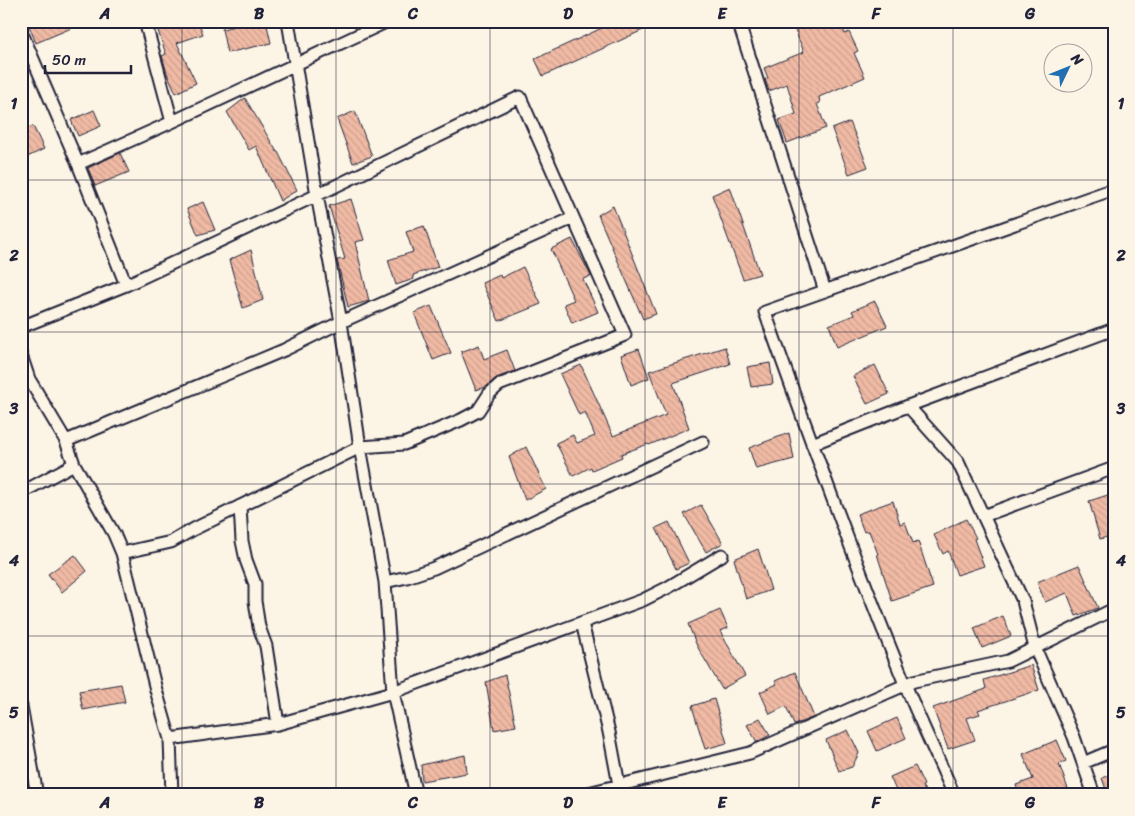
<svg xmlns="http://www.w3.org/2000/svg" width="1135" height="816" font-family="Sriracha,sans-serif">
<style>
.building{fill:url(#building-back-hatch);stroke:#22223b}
.lines{fill:none;stroke-linecap:round;stroke-linejoin:round}
.minor-casing{stroke:#22223b;stroke-width:15}
.minor{stroke:#fcf5e5;stroke-width:11}
.grid{fill:none;stroke:#22223b;stroke-width:1;stroke-opacity:0.55}
.neatline{fill:none;stroke:#22223b;stroke-width:2}
.grid-label{font-size:16px;text-anchor:middle;font-weight:bold;fill:#22223b}
</style>
<defs>
<pattern id="building-back-hatch" width="6" height="6" patternUnits="userSpaceOnUse" patternTransform="scale(1.25)"><rect width="6" height="6" fill="#f0baa4"/><path d="M-1 5l2 2M0 0l6 6M5-1l2 2" fill="none" stroke="#cea08e"/></pattern>
</defs>
<rect width="100%" height="100%" fill="#fcf5e5"/>
<filter id="ink" filterUnits="userSpaceOnUse"><feTurbulence type="fractalNoise" baseFrequency=".02" numOctaves="2"/><feDisplacementMap in="SourceGraphic" scale="10" xChannelSelector="R" yChannelSelector="G"/><feConvolveMatrix kernelMatrix="1 2 1 2 8 2 1 2 1" color-interpolation-filters="sRGB"/></filter>
<g filter="url(#ink)">
<path class="building" d="M27,21H88L36,43Z
M175,21H198L203,34L177,43L196,83L176,93L167,73L162,56L166,54L157,28Z
M256,21H266L271,43L227,53L222,29Z
M617,21H639L643,30L543,76L535,59Z
M802,21H840L845,34L849,32L858,51L854,53L865,77L819,97L820,103L817,104L826,128L787,143L779,120L796,114L787,84L769,91L765,79L768,78L764,68L804,52L793,25Z
M245,98L277,152H278L297,190L280,201L256,146L249,150L227,112Z
M94,110L101,126L78,136L71,120Z
M355,111L372,156L353,163L337,119Z
M850,122L868,167L849,174L832,129Z
M33,126L44,149L21,160V131Z
M120,153L129,172L95,186L88,168Z
M730,187L760,274L743,279L712,195Z
M351,199L364,240L355,242L369,301L348,307L337,260L345,259L329,206Z
M203,202L215,230L198,235L187,209Z
M613,206L656,314L643,319L598,215Z
M424,226L438,267L413,275L414,279L396,285L388,260L413,252L406,232Z
M572,239L591,276L583,279L598,312L572,323L564,304L574,300L551,249Z
M251,250L263,300L243,308L229,260Z
M523,267L541,304L499,321L482,283L500,275L501,278Z
M875,301L887,326L837,347L829,325L854,315L852,311Z
M431,306L451,353L433,360L414,313Z
M479,345L484,359L507,350L515,371L496,378L486,387L476,390L461,352Z
M725,347L730,364L673,383L689,428L649,445L648,444L621,454L622,457L592,470L591,467L573,476L556,443L573,435L577,443L595,436L585,412L579,415L560,374L581,365L613,436L666,415L649,371Z
M639,349L649,378L631,385L621,355Z
M770,363L773,384L751,387L747,367Z
M875,365L889,394L867,404L853,376Z
M789,433L794,459L756,469L749,448Z
M526,447L546,489L525,500L509,457Z
M1114,493V535L1100,539L1089,501Z
M893,501L900,524L905,522L913,543L918,541L933,587L892,601L877,554H878L869,531L864,532L857,514Z
M701,505L723,543L706,552L684,514Z
M966,519L976,538L974,539L984,566L957,575L948,551L943,554L934,535Z
M669,522L689,563L676,569L656,528Z
M758,549L771,590L746,599L734,559Z
M75,555L87,571L62,592L48,574Z
M1079,565L1098,608L1076,616L1067,593L1045,602L1037,582Z
M720,610L728,628L720,631L745,676L722,689L697,646L688,624Z
M1003,616L1011,636L982,648L974,628Z
M1031,665L1039,690L978,710L980,714L967,718L975,740L948,749L933,708L986,689L984,680Z
M795,672L814,717L794,725L786,706L770,714L760,692L777,684L775,681Z
M505,675L516,726L494,730L486,682Z
M121,684L125,702L83,710L79,691Z
M714,699L727,743L705,749L692,706Z
M760,718L770,735L757,742L747,725Z
M897,718L906,738L877,751L868,731Z
M848,730L859,753L852,767L839,771L826,740Z
M1057,740L1066,761L1059,764L1068,789L1052,795H1019L1016,785L1033,779L1023,754Z
M465,755L467,773L422,781L421,765Z
M915,766L924,785L922,786L928,795H898L890,777Z
M1114,773V795H1108L1102,778Z"/>
<g class="lines">
<defs>
<path id="minor" d="M145,21L172,122
M288,21L317,195L341,322L360,447L385,582L393,692L416,795
M738,21L825,291
M21,31L78,164L126,285
M78,164L172,122L388,21
M21,327L126,285L317,195L520,97L625,335L499,385L489,394L478,411L461,420L404,444L360,447L194,529L171,542L122,553
M21,355L29,379L66,441L74,464L114,534L122,553L156,690L170,739L172,795
M908,406L958,462L1023,601L1035,648L1074,737L1094,795
M66,441L284,350L341,322L573,218
M812,444L908,406L1114,329
M21,493L74,464
M240,506L242,541L246,560L255,584V601L259,627L266,646L278,724
M983,516L1114,468
M385,582L407,577L434,568L703,442
M582,623L609,732L619,785
M21,706L37,795
M170,739L278,724L393,692L643,600L667,588L722,555
M1083,763L1114,750
M580,795L750,753L914,681L1008,661L1114,609
M954,795C938,758 920,721 905,684C855,562 809,437 765,312L1114,189"/>
</defs>
<use href="#minor" class="minor-casing"/>
<use href="#minor" class="minor"/>
</g>
</g>
<path class="grid" d="M182,21V795M336,21V795M490,21V795M645,21V795M799,21V795M953,21V795M21,180H1114M21,332H1114M21,484H1114M21,636H1114"/>
<rect width="1135" height="816" fill="none" stroke="#fcf5e5" stroke-width="55"/>
<g transform="translate(1068 68) rotate(47)"><circle r="24" fill="#fcf5e5" stroke="#a5a1a1"/>
<path d="M0-4L9 19L0 12L-9 19Z" fill="#1f6fb2"/>
<text y="-8" font-size="14" font-weight="bold" text-anchor="middle" fill="#22223b">N</text>
</g>
<path d="M45 65v8h86v-8" fill="none" stroke="#22223b" stroke-width="2.5"/>
<text x="52" y="65" font-size="15" fill="#22223b" stroke="#fcf5e5" stroke-width="4" paint-order="stroke">50 m</text>
<rect x="28" y="28" width="1080" height="760" class="neatline"/>
<g class="grid-label">
<text x="105" y="19">A</text>
<text x="259" y="19">B</text>
<text x="413" y="19">C</text>
<text x="568" y="19">D</text>
<text x="722" y="19">E</text>
<text x="876" y="19">F</text>
<text x="1030" y="19">G</text>
<text x="14" y="109">1</text>
<text x="1121" y="109">1</text>
<text x="14" y="261">2</text>
<text x="1121" y="261">2</text>
<text x="14" y="414">3</text>
<text x="1121" y="414">3</text>
<text x="14" y="566">4</text>
<text x="1121" y="566">4</text>
<text x="14" y="718">5</text>
<text x="1121" y="718">5</text>
<text x="105" y="808">A</text>
<text x="259" y="808">B</text>
<text x="413" y="808">C</text>
<text x="568" y="808">D</text>
<text x="722" y="808">E</text>
<text x="876" y="808">F</text>
<text x="1030" y="808">G</text>
</g>
</svg>
